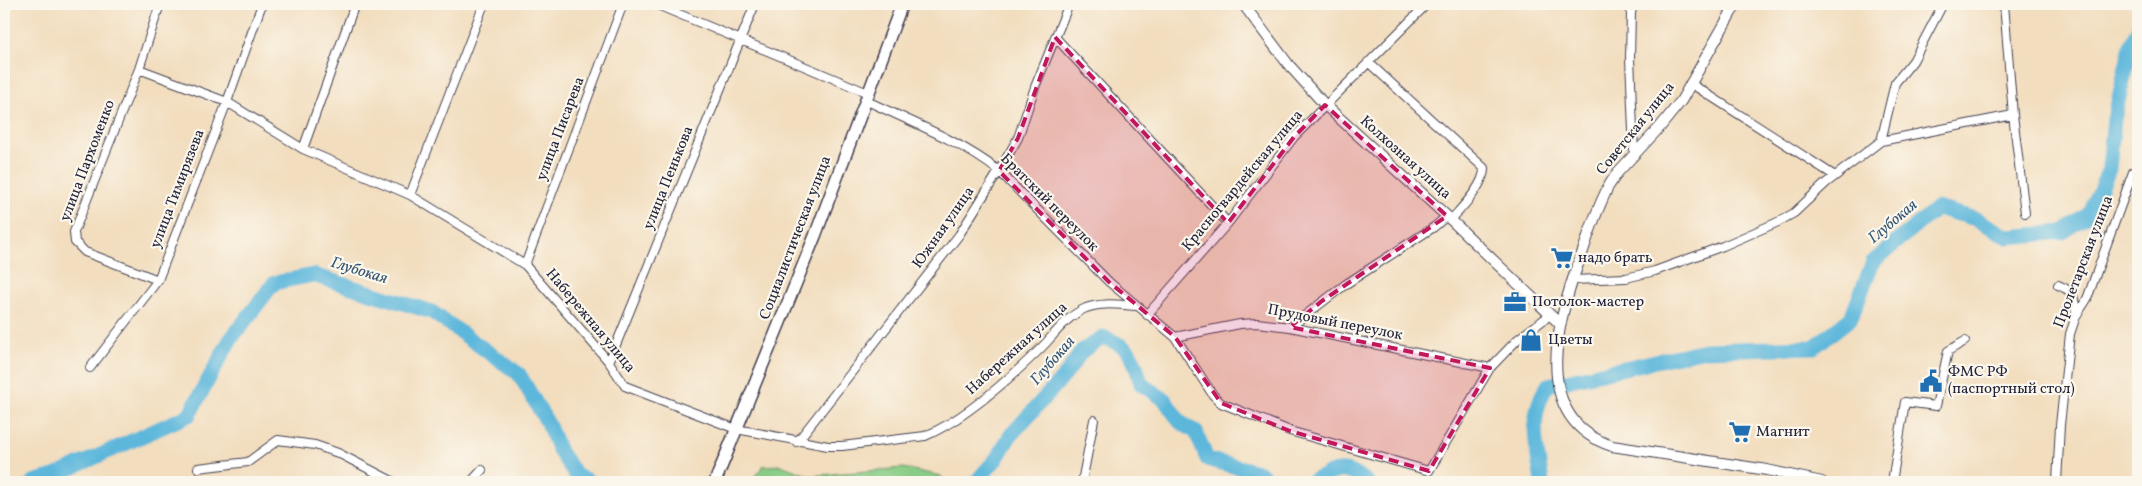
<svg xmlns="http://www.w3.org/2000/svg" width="2142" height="486" font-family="Vollkorn,serif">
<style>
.green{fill:#88cc85;stroke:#557760}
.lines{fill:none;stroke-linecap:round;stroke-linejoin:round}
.river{stroke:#5db7db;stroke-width:15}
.minor-casing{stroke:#413e4f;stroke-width:10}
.tertiary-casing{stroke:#413e4f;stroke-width:12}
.secondary-casing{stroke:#413e4f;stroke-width:14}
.minor{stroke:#fff;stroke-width:8}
.tertiary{stroke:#fff;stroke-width:10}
.secondary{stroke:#fff;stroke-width:11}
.marked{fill:#c2185b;fill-opacity:0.2;stroke:#c2185b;stroke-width:4;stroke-dasharray:10 6;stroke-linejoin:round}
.labels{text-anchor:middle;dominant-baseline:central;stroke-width:4.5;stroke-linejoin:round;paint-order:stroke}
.street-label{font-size:15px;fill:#22223b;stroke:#fbf7ec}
.poi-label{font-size:15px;fill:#22223b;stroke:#fbf7ec;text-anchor:start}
.water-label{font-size:16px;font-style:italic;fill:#375673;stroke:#fbf7ec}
</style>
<rect width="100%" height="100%" fill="#fbf7ec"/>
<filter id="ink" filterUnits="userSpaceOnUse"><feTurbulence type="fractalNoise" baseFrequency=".02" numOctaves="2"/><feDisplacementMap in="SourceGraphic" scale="10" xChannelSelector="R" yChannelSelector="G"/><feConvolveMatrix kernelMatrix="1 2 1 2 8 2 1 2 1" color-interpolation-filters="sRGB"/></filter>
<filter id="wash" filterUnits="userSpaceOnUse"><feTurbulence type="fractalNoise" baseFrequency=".0096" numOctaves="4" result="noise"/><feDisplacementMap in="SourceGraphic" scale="20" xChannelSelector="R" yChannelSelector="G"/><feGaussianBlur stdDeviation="1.12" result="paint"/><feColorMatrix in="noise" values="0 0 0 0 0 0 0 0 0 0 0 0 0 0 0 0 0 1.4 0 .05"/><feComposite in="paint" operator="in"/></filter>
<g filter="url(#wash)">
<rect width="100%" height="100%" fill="#f2ddbe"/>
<path class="green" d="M781,465L810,476L903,468L941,476L945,482H750L763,466Z"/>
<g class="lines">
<path class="river" d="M33,482L54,476L189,415L230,340L274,283L313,275L432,312L519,374L548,424L560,452L576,475L590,482
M976,482L997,458L1010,436L1066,374L1082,351L1103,337C1133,348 1133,355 1141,384L1164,399L1180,422L1196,432L1207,459C1223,464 1240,467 1257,472C1263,473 1266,480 1273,482
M1311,482C1336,470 1343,464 1367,482
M1542,482C1537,449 1527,415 1548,385L1705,350L1814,347L1851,318L1873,262L1937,208L1976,219L2008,237L2063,232L2090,213L2109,169L2114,119L2131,46L2138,29"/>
</g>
</g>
<g filter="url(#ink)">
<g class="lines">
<defs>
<path id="minor" d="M655,4L868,93
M1722,4L1732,10
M2004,4L2013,115L2025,213
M1055,37L1228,223
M1368,62L1484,168C1485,185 1461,208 1451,220
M139,69L227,102L303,149L410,195L525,265L609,362L625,386L736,429L828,446H842L925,436C964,420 1008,380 1038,351C1054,336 1065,317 1086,308C1102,302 1119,305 1136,306
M1690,83L1835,176
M865,100C911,122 959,140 999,171L1109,282L1175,337L1213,395L1221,403L1290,431L1429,471L1490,368L1518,339L1550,315
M1881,141L2013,115
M303,149L355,4
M1634,154L1630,58L1631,12L1634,4
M410,195L484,4
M525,265L623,4
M158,280L85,252L75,242L74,232L139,69L160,4
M1572,280L1626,278L1655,271L1723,246L1778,222L1794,213L1826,183L1881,141L1895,83L1913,61L1943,4
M2058,285C2076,292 2074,298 2076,316
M1147,315L1228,223L1294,137L1427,4
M1290,327L1346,284L1434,227L1447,216
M1175,337L1240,324L1257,323L1290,327L1490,368
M609,362L755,4
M90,368L158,280L227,102L262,4
M797,442L959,235L999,171L1018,138L1035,87L1069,4
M198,468L248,462L278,440L315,445L338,453L394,482
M471,482L482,470
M1082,482L1094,420
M1892,482L1905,402L1936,406L1948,351L1965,341
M2057,482L2060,425L2070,334L2076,316L2087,299L2133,172L2138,174"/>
<path id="tertiary" d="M1243,4L1288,64L1325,105L1451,220L1560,324
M1736,4L1681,101L1660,127L1618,172L1608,187C1598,208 1590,229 1583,251C1559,313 1526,417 1612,446L1767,470L1822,482"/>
<path id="secondary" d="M715,482L815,236L902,4"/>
</defs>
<use href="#minor" class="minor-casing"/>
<use href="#tertiary" class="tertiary-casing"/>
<use href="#secondary" class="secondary-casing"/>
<use href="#minor" class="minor"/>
<use href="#tertiary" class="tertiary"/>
<use href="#secondary" class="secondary"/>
</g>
</g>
<path class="marked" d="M1055,37L1228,223L1294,137L1325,105L1447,216L1322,301L1290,327L1490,368L1429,471L1290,431L1221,403L1175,337L1109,282L999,171L1018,138Z"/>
<defs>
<symbol id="supermarket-bare" viewBox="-9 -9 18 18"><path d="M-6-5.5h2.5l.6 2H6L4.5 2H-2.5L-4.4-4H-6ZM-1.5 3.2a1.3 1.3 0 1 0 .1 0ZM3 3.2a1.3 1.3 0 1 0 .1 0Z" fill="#1f6fb2" stroke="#fbf7ec" stroke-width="2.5" paint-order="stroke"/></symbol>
<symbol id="office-bare" viewBox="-9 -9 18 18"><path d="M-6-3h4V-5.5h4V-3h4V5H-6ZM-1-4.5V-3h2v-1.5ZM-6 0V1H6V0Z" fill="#1f6fb2" stroke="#fbf7ec" stroke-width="2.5" paint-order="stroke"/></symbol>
<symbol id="shop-bare" viewBox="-9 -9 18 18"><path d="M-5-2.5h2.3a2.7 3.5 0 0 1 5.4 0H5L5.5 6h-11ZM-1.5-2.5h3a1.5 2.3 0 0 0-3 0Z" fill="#1f6fb2" stroke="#fbf7ec" stroke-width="2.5" paint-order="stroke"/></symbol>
<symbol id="civic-bare" viewBox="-9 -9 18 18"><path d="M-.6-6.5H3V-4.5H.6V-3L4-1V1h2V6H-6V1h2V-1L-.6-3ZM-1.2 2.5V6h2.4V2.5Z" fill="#1f6fb2" stroke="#fbf7ec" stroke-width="2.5" paint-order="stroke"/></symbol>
</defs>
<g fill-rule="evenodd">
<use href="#supermarket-bare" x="1546" y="242" width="32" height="32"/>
<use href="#office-bare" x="1499" y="286" width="32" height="32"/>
<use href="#shop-bare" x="1515" y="324" width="32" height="32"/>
<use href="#civic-bare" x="1915" y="365" width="32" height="32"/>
<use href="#supermarket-bare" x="1724" y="416" width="32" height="32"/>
</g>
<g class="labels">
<g class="street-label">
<text transform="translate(561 129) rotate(-69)">улица Писарева</text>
<text transform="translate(1636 129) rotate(-51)">Советская улица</text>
<text transform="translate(1405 158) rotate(42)">Колхозная улица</text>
<text transform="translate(88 161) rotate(-69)">улица Пархоменко</text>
<text transform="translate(669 178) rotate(-68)">улица Пенькова</text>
<text transform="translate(1243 181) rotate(-50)">Красногвардейская улица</text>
<text transform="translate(178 189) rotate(-69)">улица Тимирязева</text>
<text transform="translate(1049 203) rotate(45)">Братский переулок</text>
<text transform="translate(944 228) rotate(-55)">Южная улица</text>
<text transform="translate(796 238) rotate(-69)">Социалистическая улица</text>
<text transform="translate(2084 262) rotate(-69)">Пролетарская улица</text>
<text transform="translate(590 321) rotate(50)">Набережная улица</text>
<text transform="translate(1335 323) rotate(11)">Прудовый переулок</text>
<text transform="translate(1017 349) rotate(-42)">Набережная улица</text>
</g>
<g class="poi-label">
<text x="1578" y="258">надо брать</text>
<text x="1532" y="302">Потолок-мастер</text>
<text x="1548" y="340">Цветы</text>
<text x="1948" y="372">ФМС РФ<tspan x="1948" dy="17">(паспортный стол)</tspan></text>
<text x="1756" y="432">Магнит</text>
</g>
<g class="water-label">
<text transform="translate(1893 222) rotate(-40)">Глубокая</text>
<text transform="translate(359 271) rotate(17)">Глубокая</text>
<text transform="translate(1053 361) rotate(-49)">Глубокая</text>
</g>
</g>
<rect width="2142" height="486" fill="none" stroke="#fbf7ec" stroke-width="20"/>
</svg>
